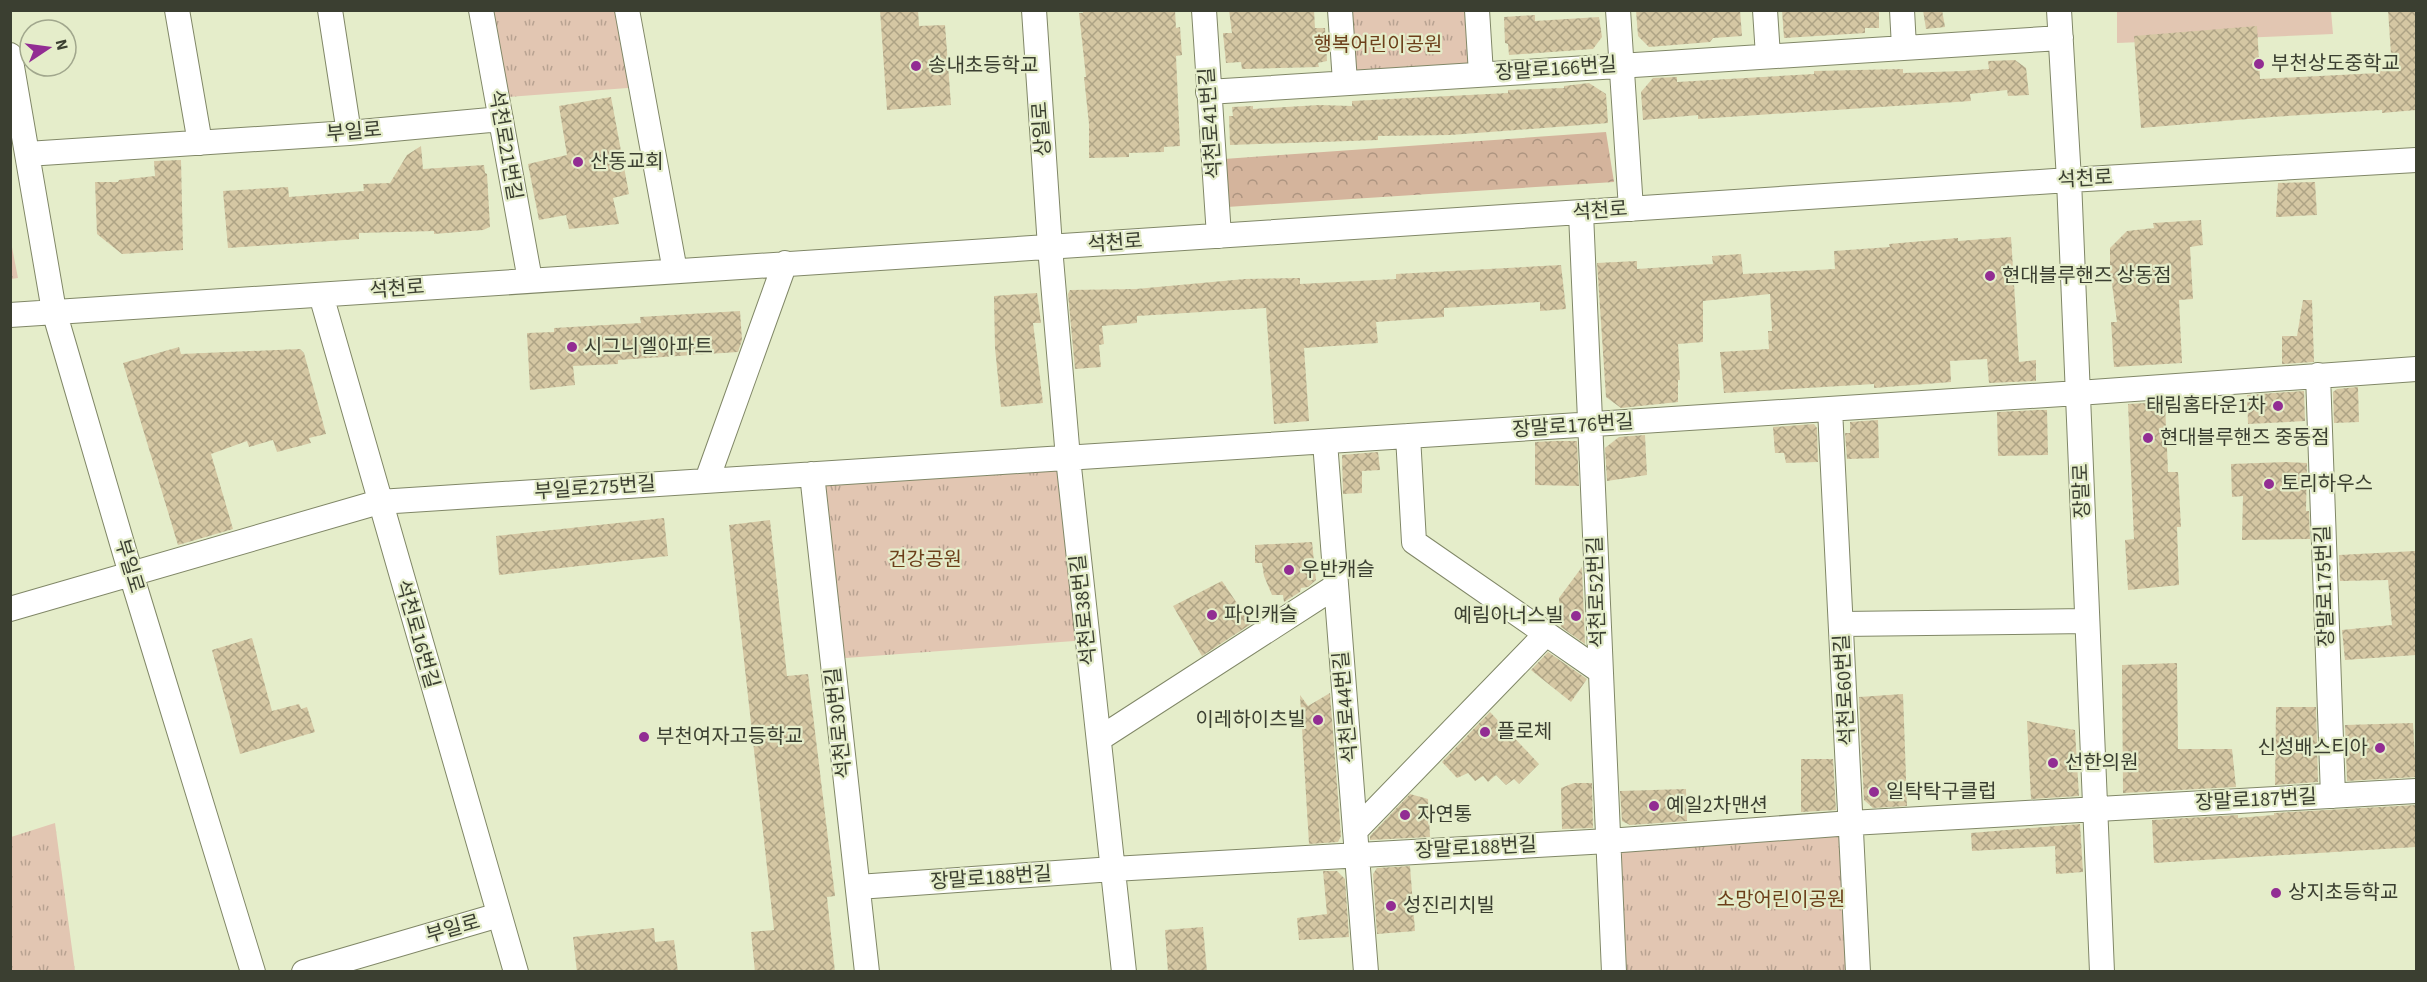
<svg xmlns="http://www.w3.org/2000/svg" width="2427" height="982" font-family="'Source Sans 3','Noto Sans KR',sans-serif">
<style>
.forest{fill:url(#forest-crowns)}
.park{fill:url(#park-tufts)}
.garden{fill:#e2c6b2}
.building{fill:url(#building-cross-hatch)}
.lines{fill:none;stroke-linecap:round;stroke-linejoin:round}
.minor-casing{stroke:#808767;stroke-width:26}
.minor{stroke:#fff;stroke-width:24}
.poi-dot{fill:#922d93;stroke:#e5edca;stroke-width:2}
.labels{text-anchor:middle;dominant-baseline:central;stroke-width:4.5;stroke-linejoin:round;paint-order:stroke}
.park-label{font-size:20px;fill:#6c3f1a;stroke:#e5edca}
.poi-label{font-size:20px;fill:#3b3f31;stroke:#e5edca;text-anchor:start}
.street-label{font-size:20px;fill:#3b3f31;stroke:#e5edca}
</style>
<defs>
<pattern id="forest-crowns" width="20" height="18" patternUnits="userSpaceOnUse" patternTransform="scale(1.5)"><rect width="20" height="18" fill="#d4b49c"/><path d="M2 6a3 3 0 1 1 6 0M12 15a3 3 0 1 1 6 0" fill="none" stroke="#ad9480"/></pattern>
<pattern id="park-tufts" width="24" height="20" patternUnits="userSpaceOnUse" patternTransform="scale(1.5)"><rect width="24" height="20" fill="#e2c6b2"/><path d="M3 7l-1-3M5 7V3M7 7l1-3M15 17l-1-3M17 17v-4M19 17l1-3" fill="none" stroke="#b8a291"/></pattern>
<pattern id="building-cross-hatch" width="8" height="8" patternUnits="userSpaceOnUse" patternTransform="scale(1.5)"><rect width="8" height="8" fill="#d5c7a3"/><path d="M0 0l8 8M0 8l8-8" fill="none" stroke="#aea385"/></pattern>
</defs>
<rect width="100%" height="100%" fill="#e5edca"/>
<path class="forest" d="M1606,132L1614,182L1227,207L1224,159Z"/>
<path class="park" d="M481,11H627L641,87L496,98Z
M1340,11H1477L1481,74L1345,82Z
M10,237L18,278L11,279H10Z
M1068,458L1088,640L832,659L812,474Z
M55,823L75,971H11V837Z
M1851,823L1858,971H1614L1608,841Z"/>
<path class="garden" d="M2117,11H2331L2333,34L2117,43Z"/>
<path class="building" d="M880,10H918L919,26L945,25L951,105L887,110Z
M1083,10H1175L1176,28L1180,27L1182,55L1176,56L1180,146L1164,147V152L1129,153V157L1089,158V124L1084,77H1086L1079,13H1083Z
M1229,10H1314L1315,28H1325L1327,61L1318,63L1319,67L1242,69L1241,62L1226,63L1223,33H1232Z
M1636,10H1740L1742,36L1713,38L1710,42L1649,47L1638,36Z
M1782,10H1879V28H1865V33L1784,38Z
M1923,10H1942L1945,27L1926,29Z
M2388,10H2416V110L2382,113V110L2272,117L2141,128L2134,36L2257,26L2260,79L2378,73L2377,71L2392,69Z
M1535,15V21L1599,17L1602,37L1593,49L1509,55L1508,44L1505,43L1504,17Z
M2015,60L2026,68L2029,95L2008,96L2007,90L1970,94L1971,101L1698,119V115L1643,120L1641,92L1653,78L1677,77V82L1814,74V71L1903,69V73L1964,71L1989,69L1988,61Z
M1589,83L1606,94L1608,123L1450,135L1378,136V140L1230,145L1229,116H1233L1232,107L1253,106V109L1319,105L1352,106V101L1508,93V90L1564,88V86Z
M611,97L629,194L613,198L619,224L569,229L566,215L539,220L528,164L567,155L559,106Z
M421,146L423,169L484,165L485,173L487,174L490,227L483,230L434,234V231L359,233V239L228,248L223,191L288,187L289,197L364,191L363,184L390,183L407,155Z
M181,160L183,250L122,254L97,234L95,182H118L119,180L155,176L154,161Z
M2315,182L2317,215L2276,217L2278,183Z
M2201,220L2203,245L2190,247L2193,299L2179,300L2182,363L2114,367L2111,322H2117L2110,269V248L2127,231L2154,228L2153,223Z
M2011,237L2019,362L2036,360V381L1989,383L1987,359L1950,361L1951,382L1874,388V384L1724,393L1720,352L1769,349L1768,331H1772L1770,294L1703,301V342L1678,344L1680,380H1678V402L1621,408L1606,397L1597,263L1637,261V269L1713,264L1712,256L1741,254L1743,274L1835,269L1834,251L1890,247L1889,244L1958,238V241Z
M1561,265L1566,309L1540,311V302L1444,308V317L1376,322L1378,343L1304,348L1309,421L1274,424L1266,308L1137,316V323L1102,326L1104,344L1099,345L1101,367L1075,369L1068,294L1070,290L1136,289L1245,279L1300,278V284L1396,279V274Z
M1037,293L1041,323H1033L1043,403L1001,407L995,348L994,296Z
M2303,300H2312L2314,362L2282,364V336H2297Z
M740,311L742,340L738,352L618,360V364L573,366L575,385L530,390L527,333L554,332V328L641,323L640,317Z
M179,347L181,354L300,349L304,353L326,434L309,438L311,443L277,452L273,440L249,447L247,441L211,454L233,529L178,545L123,363Z
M2358,387L2359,422L2334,423L2333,392L2337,389Z
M2304,391L2305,421L2248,424L2247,395Z
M2165,402L2168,472H2178L2181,527H2177L2179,585L2128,590L2125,540L2134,539L2128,404Z
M2037,410H2047L2048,455L1998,456L1997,412Z
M1878,420L1879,458L1847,459L1845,433H1850V422Z
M1814,424L1817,428L1818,462L1786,463L1784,453H1775L1773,427Z
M1645,435L1647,475L1607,481L1605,448L1619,437Z
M1555,441H1577L1579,486L1535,485V442Z
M1378,452L1380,470L1362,471V493L1343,494L1342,455Z
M2286,462L2307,463L2306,511H2309L2310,539L2242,540L2243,496L2232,497L2231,464Z
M664,518L668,556L499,575L496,536Z
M770,520L787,676L808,674L835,896L827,897L835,972H755L751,932L774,930L729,525Z
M1312,542L1316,580L1308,587L1301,588L1300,592L1284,602L1283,595H1272L1264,576L1262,563H1255V545Z
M2415,551L2416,655L2345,660L2342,630L2392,625L2388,580L2340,581L2339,555Z
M1582,567L1585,644L1561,627L1559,598Z
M1222,581L1251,624L1202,656L1173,606Z
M252,638L272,711L299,704L301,709L307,707L315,732L240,754L212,650Z
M1548,652L1587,679L1571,702L1531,670Z
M2177,663L2178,749H2232L2236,787L2123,793L2122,665Z
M1330,693L1341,836L1338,842L1309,844L1300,695L1308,706Z
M1903,694L1907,806L1873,808L1864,800L1859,697Z
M2276,707H2316L2318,782L2275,785Z
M1490,712L1539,764L1519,784L1514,779L1506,785L1496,775L1488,782L1483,776L1475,781L1468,773L1457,778L1442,762Z
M2027,721L2075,730L2079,796L2031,799Z
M2413,723L2416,777L2347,781L2345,725Z
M1801,759H1833L1836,810L1801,812Z
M1574,783H1592L1593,828L1562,829L1561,788Z
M1686,789L1687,821L1630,825L1622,821L1620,791Z
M1410,794L1428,799L1430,837L1370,840V836Z
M2416,805V847L2154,863L2152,820L2238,815V818L2274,815V813Z
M2080,824L2083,872L2056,874L2055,846L1972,851L1971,833Z
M1410,866L1415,931L1377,934L1373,874L1377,868Z
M1323,871H1337L1345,879L1349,937L1299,940L1297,918L1327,914Z
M1203,927L1207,972H1168L1165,930Z
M654,928L655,942L674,940L678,972H577L573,937Z"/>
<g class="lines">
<defs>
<path id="minor" d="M177,10L200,143
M330,10L349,133
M481,10L530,280
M627,10L675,271
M1034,10L1050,247L1068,458L1124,972
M1204,10L1219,236
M1340,10L1345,82
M1477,10L1481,74
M1618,10L1631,209
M1765,10L1768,56
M1902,10L1904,47
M2059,10L2069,180L2102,972
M10,55L54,311L131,574L253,972
M1208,92L2061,38
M27,154L349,133L501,119
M1581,213L1614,972
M321,295L516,972
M10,315L2069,180L2416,160
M2318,375L2333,796
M1830,409L1858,972
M1408,436L1414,542L1600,671
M1325,442L1366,972
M812,474L867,972
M707,480L785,263
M10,609L379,502L2078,393L2416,369
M1841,624L2087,621
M1099,739L1336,586
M1355,831L1546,634
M858,887L1113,869L1608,841L1851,823L2416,791
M304,972L499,915"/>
</defs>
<use href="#minor" class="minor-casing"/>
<use href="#minor" class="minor"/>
</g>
<g class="poi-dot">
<circle cx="2259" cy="64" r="6"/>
<circle cx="916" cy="66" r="6"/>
<circle cx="578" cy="162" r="6"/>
<circle cx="1990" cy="276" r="6"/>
<circle cx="572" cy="347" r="6"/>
<circle cx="2278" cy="406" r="6"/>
<circle cx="2148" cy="438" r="6"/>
<circle cx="2269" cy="484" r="6"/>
<circle cx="1289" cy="570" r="6"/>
<circle cx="1212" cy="615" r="6"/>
<circle cx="1576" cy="616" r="6"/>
<circle cx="1318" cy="720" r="6"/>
<circle cx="1485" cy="732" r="6"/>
<circle cx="644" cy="737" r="6"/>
<circle cx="2380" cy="748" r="6"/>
<circle cx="2053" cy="763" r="6"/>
<circle cx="1874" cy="792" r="6"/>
<circle cx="1654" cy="806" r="6"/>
<circle cx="1405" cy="815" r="6"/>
<circle cx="2276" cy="893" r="6"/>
<circle cx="1391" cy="906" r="6"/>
</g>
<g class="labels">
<g class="park-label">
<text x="1378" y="45">행복어린이공원</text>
<text x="925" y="560">건강공원</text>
<text x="1781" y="900">소망어린이공원</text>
</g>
<g class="poi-label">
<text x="2271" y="64">부천상도중학교</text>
<text x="928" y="66">송내초등학교</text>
<text x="590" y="162">산동교회</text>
<text x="2002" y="276">현대블루핸즈 상동점</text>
<text x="584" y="347">시그니엘아파트</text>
<text x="2266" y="406" text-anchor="end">태림홈타운1차</text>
<text x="2160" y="438">현대블루핸즈 중동점</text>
<text x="2281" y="484">토리하우스</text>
<text x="1301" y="570">우반캐슬</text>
<text x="1224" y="615">파인캐슬</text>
<text x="1564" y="616" text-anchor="end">예림아너스빌</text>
<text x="1306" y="720" text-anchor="end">이레하이츠빌</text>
<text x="1497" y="732">플로체</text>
<text x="656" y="737">부천여자고등학교</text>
<text x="2368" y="748" text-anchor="end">신성배스티아</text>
<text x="2065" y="763">선한의원</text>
<text x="1886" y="792">일탁탁구클럽</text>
<text x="1666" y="806">예일2차맨션</text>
<text x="1417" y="815">자연통</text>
<text x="2288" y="893">상지초등학교</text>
<text x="1403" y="906">성진리치빌</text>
</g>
<g class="street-label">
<text transform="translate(1556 69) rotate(-4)">장말로166번길</text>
<text transform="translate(1211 123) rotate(-94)">석천로41번길</text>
<text transform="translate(1042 129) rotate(-94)">상일로</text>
<text transform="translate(354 132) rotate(-5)">부일로</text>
<text transform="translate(505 145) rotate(80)">석천로21번길</text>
<text transform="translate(2085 179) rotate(-3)">석천로</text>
<text transform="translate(1600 211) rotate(-4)">석천로</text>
<text transform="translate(1115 243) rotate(-4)">석천로</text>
<text transform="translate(397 289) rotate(-4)">석천로</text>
<text transform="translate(1573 426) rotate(-4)">장말로176번길</text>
<text transform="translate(595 488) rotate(-4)">부일로275번길</text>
<text transform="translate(2082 491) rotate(-92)">장말로</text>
<text transform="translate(129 566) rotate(73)">부일로</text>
<text transform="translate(2325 586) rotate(-92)">장말로175번길</text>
<text transform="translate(1597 592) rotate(-92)">석천로52번길</text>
<text transform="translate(1084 610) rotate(-96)">석천로38번길</text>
<text transform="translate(417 634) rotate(74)">석천로16번길</text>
<text transform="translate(1845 690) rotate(-93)">석천로60번길</text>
<text transform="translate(1346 707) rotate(-95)">석천로44번길</text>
<text transform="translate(839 723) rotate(-96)">석천로30번길</text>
<text transform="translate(2256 800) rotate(-3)">장말로187번길</text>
<text transform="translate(1476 848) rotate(-3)">장말로188번길</text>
<text transform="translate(991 878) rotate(-4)">장말로188번길</text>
<text transform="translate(453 929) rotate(-16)">부일로</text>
</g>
</g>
<rect width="2427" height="982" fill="none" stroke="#3b3f31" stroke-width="24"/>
<g transform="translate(48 48) rotate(77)"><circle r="28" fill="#e5edca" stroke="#a1a78d" stroke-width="1.5"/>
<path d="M0-4.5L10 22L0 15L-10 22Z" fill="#922d93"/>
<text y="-9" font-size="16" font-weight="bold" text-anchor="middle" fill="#3b3f31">N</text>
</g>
</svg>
